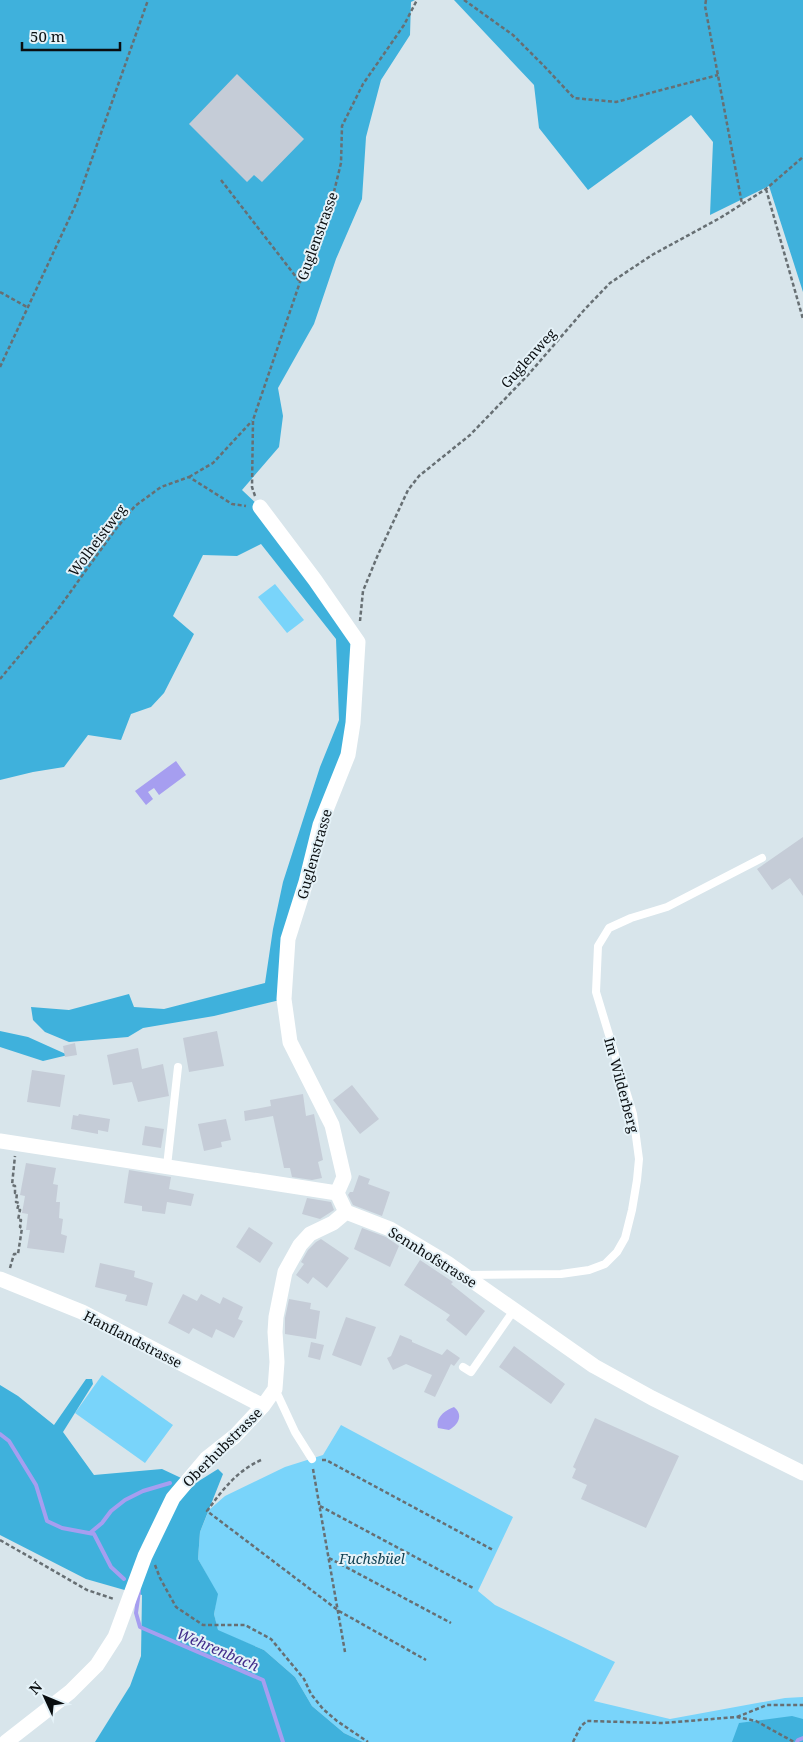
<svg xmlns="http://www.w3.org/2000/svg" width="803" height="1742" font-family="'Noto Serif',serif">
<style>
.green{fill:#79d4fa}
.forest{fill:#3fb1dc}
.water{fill:#a69ef0}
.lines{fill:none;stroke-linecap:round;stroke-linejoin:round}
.stream{stroke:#a69ef0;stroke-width:4}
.building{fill:#c5ccd7}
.path{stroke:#676f73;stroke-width:2.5;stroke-dasharray:4 2.5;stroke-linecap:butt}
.lane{stroke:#fff;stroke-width:8}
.street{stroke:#fff;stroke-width:15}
.labels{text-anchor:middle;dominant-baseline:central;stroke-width:4;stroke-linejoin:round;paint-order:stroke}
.street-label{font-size:14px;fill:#0a0e10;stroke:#e5f2f8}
.park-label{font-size:14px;font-style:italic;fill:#114254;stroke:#e5f2f8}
.water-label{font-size:15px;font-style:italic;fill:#422d8b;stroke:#e5f2f8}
</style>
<rect width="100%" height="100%" fill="#d8e5eb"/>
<path class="green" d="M275,584L304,620L287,633L258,597Z
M102,1375L173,1425L145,1463L75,1413Z
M341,1425L513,1517L478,1591L495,1605L615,1662L594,1701L670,1719L785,1698L803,1697V1742H363L344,1733L312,1706L295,1677L264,1650L218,1631L214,1614L217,1594L198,1559L200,1532L209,1510L225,1496L285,1467L323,1455Z"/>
<path class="forest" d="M0,0H415L411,2L410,35L381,80L366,137L362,199L336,259L314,324L278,388L283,416L279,447L242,490L260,507L358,642L353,723L288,939L284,999L214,1016L143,1028L128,1037L69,1042L45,1032L33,1020L31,1007L69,1010L129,994L134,1007L164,1009L265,983L273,929L283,882L320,767L339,720L336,639L261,544L237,556L203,555L173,616L194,634L164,693L151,707L131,714L121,740L88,735L64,767L33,772L0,780Z
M454,0H803V292L769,186L710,215L713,142L691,115L588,190L539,128L534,85Z
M0,1031L28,1037L68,1055L43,1061L0,1047Z
M86,1379H92L93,1384L63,1432L94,1475L162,1469L194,1484L218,1469L223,1474L200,1532L198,1559L218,1594L214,1614L218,1630L264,1650L295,1677L312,1706L344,1733L363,1742H95L130,1686L141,1656L142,1595L86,1579L0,1535V1385L18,1396L54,1425Z
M792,1716L803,1719V1742H732L739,1723Z"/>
<path class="water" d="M176,761L186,775L159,795L154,788L148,792L153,799L146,805L135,791Z
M454,1407C464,1415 458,1425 449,1430L438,1428C435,1418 445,1410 454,1407Z"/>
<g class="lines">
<path class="stream" d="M0,1434L9,1441L36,1485L47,1521L62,1528L94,1534L111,1567L124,1579
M90,1533L102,1523L111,1511L125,1500L143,1491L170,1483
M139,1591L136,1613L140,1627L263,1680L283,1742
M797,1742L798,1740L803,1738"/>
</g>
<path class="building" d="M237,74L304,139L262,182L254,175L247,182L189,124Z
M803,837V896L790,878L772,890L757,869Z
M217,1031L224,1066L189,1072L183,1038Z
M75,1043L77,1055L65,1057L63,1046Z
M138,1048L142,1069L163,1064L169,1096L138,1102L132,1082L113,1085L107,1055Z
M32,1070L65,1075L60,1107L27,1102Z
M352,1085L379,1119L360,1134L333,1100Z
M303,1094L306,1116L314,1114L323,1160L318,1162L322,1178L312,1180L292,1177L290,1168H284L273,1116L245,1121L244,1111L271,1106L270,1100Z
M79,1114L110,1119L108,1132L98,1130V1134L71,1129L73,1115L78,1116Z
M226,1119L231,1140L221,1142L222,1147L204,1151L198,1124Z
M145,1126L164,1129L161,1148L142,1145Z
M26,1163L56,1168L53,1184L58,1185L56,1202H60L59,1218L63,1219L61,1234L67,1236L64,1253L27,1248L30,1230H26L28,1214L22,1213L25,1196L20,1195Z
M129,1170L171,1177L169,1189L194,1194L191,1206L167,1202L165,1214L142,1211V1206L124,1203Z
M359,1175L370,1179L368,1184L390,1192L382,1216L353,1205L348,1195L350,1192H353Z
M307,1198L331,1202L334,1210L320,1219L302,1214Z
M249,1227L273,1243L260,1263L236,1247Z
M362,1228L386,1237L399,1246L390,1267L354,1249Z
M321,1239L349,1258L327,1288L313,1277L308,1284L296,1275L304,1264L301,1262L308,1250L316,1242Z
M420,1260L453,1282L451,1284L485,1311L466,1336L446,1320L450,1315L404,1285Z
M100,1263L135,1271L134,1277L153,1283L147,1306L125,1301L127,1295L95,1287Z
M183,1294L197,1301L201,1294L220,1304L223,1297L243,1307L238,1319L243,1321L234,1338L216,1329L212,1338L193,1328L189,1334L168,1323Z
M289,1299L311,1303L310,1309L320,1311L316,1339L285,1334V1318Z
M346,1317L376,1327L361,1366L332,1355Z
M400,1335L412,1340V1342L442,1355L447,1349L460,1358L454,1366L451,1364L435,1397L424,1392L432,1375L406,1364L393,1370L387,1358L391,1356Z
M311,1342L324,1345L320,1360L308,1357Z
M514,1346L565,1384L551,1404L499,1367Z
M595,1418L679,1456L646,1528L581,1499L587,1485L572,1478L576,1469L573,1467Z"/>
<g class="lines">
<path class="path" d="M464,0L513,35L544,66L574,98L616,102L718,75
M706,0L705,6L742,204
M221,180L300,282
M766,189L803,319
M0,292L27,307
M0,367L76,204L148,0
M189,477L213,463L252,421
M255,496L252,487L253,420L300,282L332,200L341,163L342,126L363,84L404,25L417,0
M360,621L363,591L377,557L408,490L419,476L470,435L528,375L585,309L610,283L652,255L720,218L766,189L803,157
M0,679L56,612L115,530L135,506L161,487L189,477L232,504L246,506
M10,1268L14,1254H18L22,1228L20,1227L21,1220H18L20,1210H17L19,1203L16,1202L17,1193H15V1186L12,1185L15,1156
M261,1460C237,1471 223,1489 207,1511L339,1611L426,1660
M322,1460H326L493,1550
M313,1469L345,1652
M320,1506L473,1588
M0,1540L87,1590L114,1599
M329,1558L451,1623
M155,1565L160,1578L176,1607L203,1625H245L271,1639L304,1679L311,1694L323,1709L337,1721L368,1742
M737,1717L767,1705H803
M573,1742L581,1726L587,1721L663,1723L737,1717L756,1721L794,1742"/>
<path class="lane" d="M167,1166L178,1067
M468,1275L561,1274L589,1270L605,1264L617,1252L625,1238L632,1210L637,1180L639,1159L633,1114L596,992L598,946L609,928L631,918L667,907L762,858
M463,1367L471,1372L514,1310
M275,1389L295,1432L312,1459"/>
<path class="street" d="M260,507L315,580L358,642L353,723L348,755L320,825L306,882L288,939L284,999L290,1042L332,1125L344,1177L337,1193
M0,1141L337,1193L346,1212L390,1229L447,1263L594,1366L652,1398L803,1473
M0,1279L82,1312L263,1406
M6,1742L70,1692L97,1665L115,1637L145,1556L173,1498L206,1459L235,1436L263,1406L275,1389L277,1362L275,1332L276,1317L285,1272L300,1245L310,1234L333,1223L346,1212"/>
</g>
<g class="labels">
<g class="street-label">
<text transform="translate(317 236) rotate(-70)">Guglenstrasse</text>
<text transform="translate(528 358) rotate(-48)">Guglenweg</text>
<text transform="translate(97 540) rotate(-53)">Wolheistweg</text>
<text transform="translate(314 854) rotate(-74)">Guglenstrasse</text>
<text transform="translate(622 1085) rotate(75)">Im Wilderberg</text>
<text transform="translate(433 1257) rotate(32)">Sennhofstrasse</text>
<text transform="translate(133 1339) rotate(27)">Hanflandstrasse</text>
<text transform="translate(222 1447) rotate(-45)">Oberhubstrasse</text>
</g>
<g class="park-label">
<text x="372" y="1558">Fuchsbüel</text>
</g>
<g class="water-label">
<text transform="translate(218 1649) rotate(23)">Wehrenbach</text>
</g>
</g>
<g transform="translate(45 1697) rotate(314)" stroke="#e5f2f8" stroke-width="4" paint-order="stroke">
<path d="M0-4L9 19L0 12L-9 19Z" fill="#0a0e10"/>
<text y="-8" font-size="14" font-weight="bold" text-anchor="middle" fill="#0a0e10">N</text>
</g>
<path d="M22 42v8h98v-8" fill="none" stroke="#0a0e10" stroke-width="2.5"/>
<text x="30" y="42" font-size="15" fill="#0a0e10" stroke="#e5f2f8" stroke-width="4" paint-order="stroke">50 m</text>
</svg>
